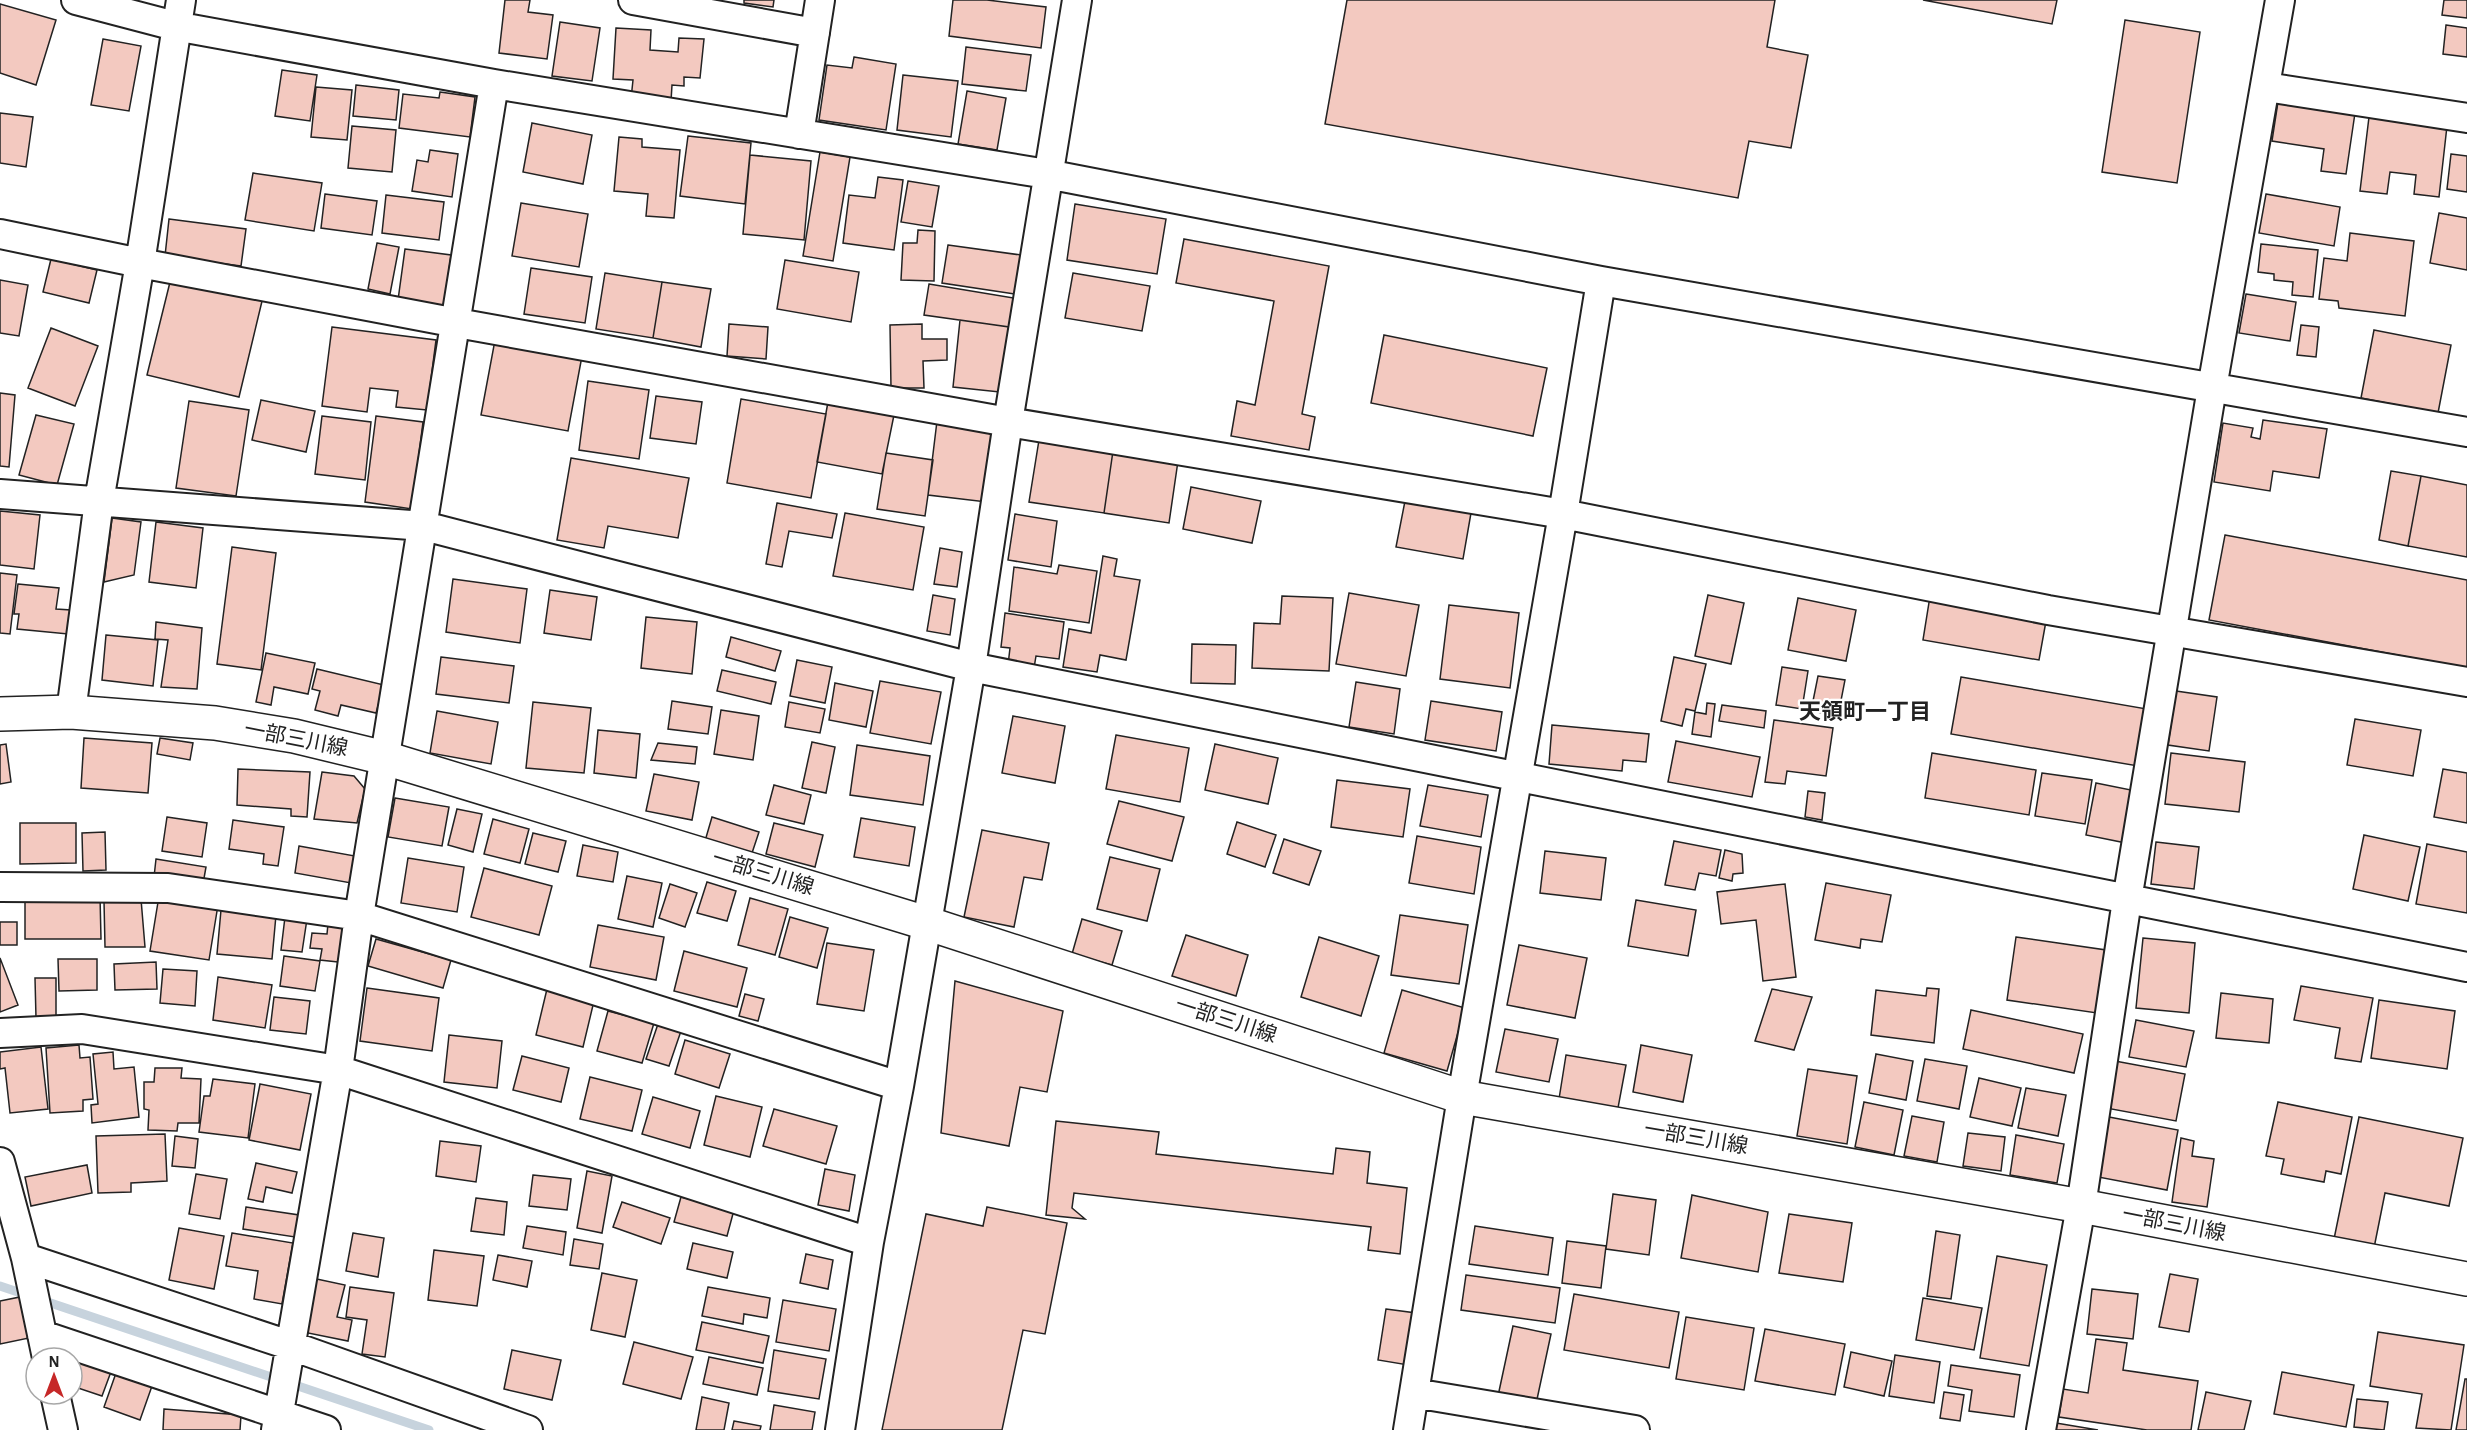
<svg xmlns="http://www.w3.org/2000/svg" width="2467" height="1430" font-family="'Alegreya Sans','Noto Sans JP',sans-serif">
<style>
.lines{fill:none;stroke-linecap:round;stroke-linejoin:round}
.stream{stroke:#c7d3dd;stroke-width:9}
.building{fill:#f3c9c0;stroke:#222;stroke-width:1.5}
.minor-casing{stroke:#222;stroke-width:32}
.secondary-casing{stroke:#222;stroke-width:36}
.minor{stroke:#fff;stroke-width:28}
.secondary{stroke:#fff;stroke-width:33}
.labels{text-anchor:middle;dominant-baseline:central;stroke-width:4.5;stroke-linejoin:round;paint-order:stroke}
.street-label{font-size:21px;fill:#222;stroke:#fff}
.neighbourhood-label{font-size:22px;font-weight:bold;fill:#222;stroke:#fff}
</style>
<rect width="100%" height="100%" fill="#fff"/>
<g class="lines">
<path class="stream" d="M0,1286L429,1430"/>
</g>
<path class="building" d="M505,0H530L528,12L553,15L547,59L499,53Z
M744,0H774L773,7L744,3Z
M953,0H987L1046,7L1041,48L949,36Z
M1347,0H1775L1767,47L1808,55L1791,148L1749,141L1738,198L1325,124Z
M1923,0H2057L2052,24Z
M2444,0H2467V18L2442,15Z
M0,4L56,20L36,85L0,73Z
M2125,20L2200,32L2177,183L2102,172Z
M560,22L600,28L592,81L552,76Z
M2446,25L2467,28V57L2443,54Z
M616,28L651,30L650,50L678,52L679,38L704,39L700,78L684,77V86L672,85L671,101L631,99L633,80L613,79Z
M103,39L141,46L129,111L91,105Z
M966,47L1031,55L1026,91L962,84Z
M854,57L896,64L886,130L819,120L827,65L852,68Z
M282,70L317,75L310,121L275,116Z
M903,75L958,81L951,137L897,130Z
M356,85L399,90L396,120L353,116Z
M316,87L352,90L347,140L311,137Z
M967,91L1006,98L997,150L958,144Z
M440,92L475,97L470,137L399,128L403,94L439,98Z
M2278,102L2355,113L2346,174L2321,171L2324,149L2272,141Z
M0,113L33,117L26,167L0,163Z
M2369,117L2447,126L2439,197L2414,194L2416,175L2390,172L2387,194L2360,191Z
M532,123L592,135L583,184L523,172Z
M352,126L396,130L392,172L348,168Z
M688,136L751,143L745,204L680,196Z
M619,137L642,139V147L680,150L674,218L646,216L648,194L614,191Z
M430,150L458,154L452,197L412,191L417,160L428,162Z
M820,152L850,157L833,261L803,256Z
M2451,154L2467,156V192L2447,189Z
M750,155L811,161L804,240L743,234Z
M253,173L322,183L314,231L245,220Z
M878,177L903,180L894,250L843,243L849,195L875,198Z
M908,181L939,186L932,227L901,222Z
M325,194L377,201L372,235L321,228Z
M2266,194L2340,207L2334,246L2259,233Z
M386,195L444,202L439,240L382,233Z
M521,203L588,214L579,267L512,256Z
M1075,204L1166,219L1157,274L1067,260Z
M2439,213L2467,218V270L2430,263Z
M169,219L246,229L241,266L165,256Z
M918,230L935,231L934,281L901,280L903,243H917Z
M2350,233L2414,241L2405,316L2339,308L2338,301L2319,299L2324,258L2347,261Z
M1184,239L1329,266L1302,414L1315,417L1309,450L1231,436L1237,401L1255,405L1274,301L1176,283Z
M377,243L399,247L390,294L368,289Z
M2261,244L2318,250L2313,297L2292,295L2293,282L2274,280V274L2258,272Z
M948,245L1028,256L1022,295L942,283Z
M405,249L451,255L444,306L398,300Z
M51,259L97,270L89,303L43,292Z
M785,260L859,272L851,322L777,309Z
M531,268L592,277L585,323L524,314Z
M605,273L662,282L653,338L596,329Z
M1073,273L1150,286L1142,331L1065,318Z
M172,274L263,297L239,397L147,375Z
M0,280L28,285L19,336L0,333Z
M662,282L711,289L701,347L653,338Z
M929,284L1020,299L1016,328L924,315Z
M2246,294L2296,302L2290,341L2239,333Z
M960,320L1016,328L1009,393L953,387Z
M729,324L768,327L766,359L727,356Z
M922,324V339H947V360L923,361L924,388H891L890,325Z
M2301,325L2319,327L2316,357L2297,355Z
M332,327L436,340L427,410L396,407L398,391L370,388L367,412L322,406Z
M51,328L98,346L75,406L28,388Z
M2374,330L2451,345L2438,413L2361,398Z
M1384,335L1547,368L1533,436L1371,403Z
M495,340L582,356L568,431L481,415Z
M588,381L649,390L639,459L579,450Z
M0,393L15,395L9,467L0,466Z
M656,396L702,402L696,444L650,438Z
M741,399L826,414L811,498L727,483Z
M261,400L315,411L306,452L252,440Z
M189,401L249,410L236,496L176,488Z
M828,402L894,415L882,474L817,462Z
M36,415L74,424L57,485L19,475Z
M322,416L371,422L365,480L315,474Z
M376,416L423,422L412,509L365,502Z
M2263,420L2327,429L2319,478L2273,471L2270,491L2214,482L2223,423L2253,428L2251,437L2260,439Z
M937,421L1002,428L995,503L928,495Z
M1039,440L1113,451L1104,513L1029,502Z
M1113,451L1178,461L1169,523L1104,513Z
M886,453L933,460L925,516L877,509Z
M571,458L689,478L678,538L608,526L604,548L557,540Z
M2391,471L2421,476L2408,546L2379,540Z
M2421,476L2467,485V557L2408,546Z
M1191,487L1261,501L1252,543L1183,529Z
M1405,501L1471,513L1463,559L1396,547Z
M777,503L837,514L832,538L789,531L782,567L766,564Z
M0,511L40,515L34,569L0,565Z
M845,513L924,527L913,590L833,576Z
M1015,514L1057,521L1051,567L1008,560Z
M112,518L141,522L134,575L104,582Z
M156,522L203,528L196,588L149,582Z
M2225,535L2467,580V668L2209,620Z
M232,547L276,553L261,670L217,664Z
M940,548L962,552L957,587L934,584Z
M1103,556L1117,559L1114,576L1140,580L1126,660L1100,655L1097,672L1063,667L1069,629L1091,633Z
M1059,565L1097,571L1089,623L1009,611L1014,567L1057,574Z
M0,573L17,575L10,634L0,633Z
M453,579L527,589L520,643L446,632Z
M18,584L59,588L56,609L71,610L68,634L17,629L19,614H14Z
M550,590L597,597L591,640L544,633Z
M1931,590L2048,610L2039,660L1923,640Z
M1349,593L1419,605L1406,676L1336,664Z
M933,595L955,599L950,635L927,631Z
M1708,595L1744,603L1731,664L1695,656Z
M1282,596L1333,598L1329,671L1252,668L1254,623L1280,624Z
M1798,598L1856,610L1846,661L1788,650Z
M1449,605L1519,613L1510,688L1440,679Z
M1005,613L1064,622L1059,659L1036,656L1034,668L1008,665L1010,648L1001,647Z
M646,617L697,622L692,674L641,668Z
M156,622L202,628L197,689L161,687L168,640L155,639Z
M106,635L158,640L153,686L102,680Z
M731,637L781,651L775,671L726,657Z
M1192,644L1236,645L1235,684L1191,683Z
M266,653L315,663L308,694L274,687L271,705L256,702Z
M441,657L514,666L509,703L436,694Z
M1674,657L1706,664L1695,711L1686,709L1682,726L1661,721Z
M797,660L832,667L825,703L790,696Z
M1782,667L1808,671L1802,709L1776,705Z
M317,669L384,685L376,713L341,705L338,716L315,710L320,691L312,689Z
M722,670L776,682L771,704L717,691Z
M1818,676L1845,680L1838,716L1811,711Z
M1961,677L2147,709L2138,766L1951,734Z
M880,681L941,692L931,744L870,733Z
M1356,682L1400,689L1394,734L1349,727Z
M835,683L873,691L866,727L829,720Z
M2176,691L2217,697L2209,751L2168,745Z
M672,701L712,707L708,734L668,729Z
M1431,701L1502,712L1496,751L1425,740Z
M533,702L591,708L584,773L526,768Z
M789,702L825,709L820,733L785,727Z
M1707,703L1715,704L1711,737L1692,734L1695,712L1706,714Z
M1722,705L1766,711L1764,728L1719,721Z
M721,710L759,716L753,760L714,754Z
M437,711L498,722L491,764L430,753Z
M1013,716L1065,726L1055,783L1002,773Z
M2355,719L2421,730L2413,776L2347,765Z
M1774,720L1833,728L1826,776L1787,771L1785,784L1765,782Z
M1552,725L1649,734L1646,762L1623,760L1622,771L1549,764Z
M598,730L640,734L636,778L594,773Z
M1116,735L1189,748L1180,802L1106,789Z
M84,738L152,743L148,793L81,788Z
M160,738L193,743L190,760L157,754Z
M1676,741L1760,757L1752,797L1668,782Z
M812,742L835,747L826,793L802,788Z
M658,743L697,747L695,764L651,760Z
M6,744L11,782L0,784V745Z
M1215,744L1278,758L1268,804L1205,790Z
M857,745L930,756L923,805L850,795Z
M1932,753L2036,770L2029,815L1925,798Z
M2171,753L2245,762L2239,812L2165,804Z
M238,769L310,772L307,817L291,816V809L237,805Z
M2443,769L2467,773V823L2434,817Z
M322,772L354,776L365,789L357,823L314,819Z
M2042,773L2092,780L2085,824L2035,816Z
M654,774L699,782L692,820L646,811Z
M1337,780L1410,789L1403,837L1331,827Z
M2096,783L2141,792L2131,844L2086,835Z
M774,785L811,795L804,824L766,815Z
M1428,785L1488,795L1481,837L1420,826Z
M1808,791L1825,793L1822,820L1805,817Z
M395,798L449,807L442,846L388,837Z
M1119,801L1184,817L1172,861L1107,844Z
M457,809L482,814L473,852L448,845Z
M167,817L207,823L202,857L162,851Z
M712,817L759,832L751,856L705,841Z
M861,818L915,827L909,866L854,857Z
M493,819L529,829L520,863L484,854Z
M233,820L284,827L278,866L263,864L264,854L229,849Z
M1237,822L1276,835L1265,867L1227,854Z
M20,823H76V863L20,864Z
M774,823L823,835L815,867L766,854Z
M982,830L1049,843L1042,880L1024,877L1014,927L964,917Z
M105,832L106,870L83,871L82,833Z
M533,833L566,841L558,872L525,864Z
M2364,835L2420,847L2408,901L2353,889Z
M1417,836L1481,847L1474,894L1409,883Z
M1284,839L1321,851L1309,885L1273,873Z
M1674,841L1721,850L1716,876L1699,873L1695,890L1665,885Z
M2156,842L2199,847L2194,889L2151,884Z
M2427,844L2467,852V913L2416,904Z
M583,845L618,852L613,882L577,876Z
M299,846L355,856L351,883L295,873Z
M1725,850L1742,854L1743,873L1733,874L1732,881L1719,878Z
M1545,851L1606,858L1601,900L1540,893Z
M1110,857L1160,869L1147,921L1097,909Z
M408,858L464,867L457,912L401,903Z
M156,859L206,867L203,884L154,877Z
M484,868L552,886L539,935L471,917Z
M627,876L662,883L653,927L618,919Z
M707,882L736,891L727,921L697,913Z
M1826,883L1891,895L1882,942L1861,939L1860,948L1815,940Z
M670,884L697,893L685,927L659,918Z
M1785,884L1796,977L1763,981L1756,920L1721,924L1717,892Z
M100,896L101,939H25V897Z
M159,896L218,905L209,960L150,951Z
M750,898L788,909L775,955L738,945Z
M141,899L145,947H105L104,901Z
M1636,900L1696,910L1688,956L1628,946Z
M221,910L276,915L272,959L217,954Z
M1400,915L1468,925L1459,984L1391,975Z
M285,917L307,919L302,952L281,950Z
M790,917L828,928L817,968L779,957Z
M1082,919L1122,931L1112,965L1072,954Z
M0,922H17V945H0Z
M328,924L351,926L347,963L320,960L322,949L310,948L312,933L327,934Z
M598,925L664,937L656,980L590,967Z
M1186,935L1248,955L1236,996L1172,976Z
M1319,937L1379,956L1361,1016L1301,997Z
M2016,937L2106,950L2097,1013L2007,1000Z
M2143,938L2195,943L2189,1013L2136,1008Z
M376,939L451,960L443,988L368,966Z
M827,943L874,950L864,1011L817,1004Z
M1519,945L1587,958L1575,1018L1507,1005Z
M684,951L747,968L737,1007L674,991Z
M284,956L320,961L315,991L280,986Z
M0,958L18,1005L0,1012Z
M58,959H97V990L59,991Z
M156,962L157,989L115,990L114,964Z
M163,969L197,971L195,1006L160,1003Z
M218,977L272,985L265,1028L213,1020Z
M35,978H56V1018H36Z
M955,981L1063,1011L1047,1092L1020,1087L1009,1146L941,1133Z
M2301,986L2373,998L2361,1062L2335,1058L2340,1028L2294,1020Z
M367,988L439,998L432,1051L360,1041Z
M1927,988L1939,989L1934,1043L1871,1035L1876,990L1926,996Z
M547,989L594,1001L583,1047L536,1035Z
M1772,989L1812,997L1794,1050L1755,1041Z
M1402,990L1465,1008L1447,1071L1384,1053Z
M2221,993L2273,999L2269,1043L2216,1038Z
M745,994L764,999L758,1021L739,1016Z
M274,997L310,1001L306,1034L270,1030Z
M2379,1000L2455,1011L2447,1069L2371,1058Z
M1971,1010L2083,1034L2074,1073L1963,1049Z
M608,1011L654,1023L642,1063L597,1051Z
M2136,1020L2194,1031L2186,1067L2129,1057Z
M658,1024L681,1031L669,1066L646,1059Z
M1505,1029L1558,1039L1549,1082L1496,1072Z
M449,1035L502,1041L497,1088L444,1082Z
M685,1040L730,1054L719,1088L675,1074Z
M79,1045L80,1058L90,1057L93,1099L83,1100V1111L50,1113L46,1048Z
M1641,1045L1692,1055L1683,1102L1633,1092Z
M41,1047L48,1109L10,1113L5,1068L0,1069V1052Z
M113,1052L114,1069L134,1067L139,1117L92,1123L91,1105L98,1104L93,1054Z
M1876,1054L1913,1061L1906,1100L1869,1093Z
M1566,1055L1626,1065L1618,1108L1559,1099Z
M522,1056L569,1068L561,1102L513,1090Z
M1925,1059L1967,1066L1959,1109L1917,1101Z
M2115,1061L2185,1074L2176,1121L2106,1108Z
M155,1068H182L181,1078L201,1079L199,1123H178L177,1131L148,1130L149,1110L144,1109V1082H154Z
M1808,1069L1857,1076L1847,1144L1797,1136Z
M590,1077L642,1090L632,1131L580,1119Z
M1979,1078L2021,1088L2012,1126L1970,1117Z
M213,1079L255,1084L248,1138L199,1132L204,1096H210Z
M260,1084L311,1094L300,1150L249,1140Z
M2026,1088L2066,1095L2058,1136L2018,1128Z
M716,1096L762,1107L750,1157L704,1145Z
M653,1097L700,1111L690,1148L642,1134Z
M1864,1102L1903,1110L1894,1155L1855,1147Z
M2278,1102L2352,1117L2341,1174L2326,1171L2324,1182L2281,1174L2284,1159L2266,1156Z
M774,1109L837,1126L826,1164L763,1146Z
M1912,1116L1944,1122L1937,1162L1904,1156Z
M2109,1117L2178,1130L2167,1190L2098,1177Z
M2359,1117L2463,1138L2449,1206L2385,1193L2374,1248L2334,1239Z
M1056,1121L1159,1132L1156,1154L1333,1174L1336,1148L1370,1152L1367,1183L1407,1188L1400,1254L1368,1250L1371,1227L1074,1193L1072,1208L1085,1219L1046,1215Z
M1968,1133L2005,1137L2001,1171L1963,1166Z
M165,1134L167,1181L131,1183V1192L98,1193L96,1136Z
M2016,1135L2064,1144L2057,1183L2010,1175Z
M175,1136L198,1139L195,1168L172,1166Z
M2181,1138L2194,1141L2192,1156L2214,1159L2207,1207L2172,1202Z
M440,1141L481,1146L476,1182L436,1176Z
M256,1163L297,1172L292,1193L266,1187L263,1202L248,1199Z
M87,1165L92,1193L31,1206L25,1177Z
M825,1169L855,1175L849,1211L818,1205Z
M587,1171L612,1176L602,1233L577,1228Z
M196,1174L227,1179L220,1219L189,1214Z
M533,1175L571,1179L567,1210L529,1206Z
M1613,1194L1656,1200L1649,1255L1606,1249Z
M1692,1195L1768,1212L1758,1272L1681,1258Z
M681,1197L734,1210L727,1236L674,1222Z
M476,1198L507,1202L504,1235L471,1231Z
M622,1202L670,1218L661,1244L613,1227Z
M246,1207L299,1215L295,1237L243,1229Z
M987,1207L1067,1223L1045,1334L1023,1330L1002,1430H882L926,1214L983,1226Z
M1789,1214L1852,1223L1843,1282L1779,1273Z
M527,1226L566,1232L563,1255L523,1248Z
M1475,1226L1553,1238L1548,1275L1469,1264Z
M179,1228L224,1236L214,1289L169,1280Z
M1936,1231L1960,1235L1951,1299L1927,1296Z
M232,1233L293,1243L282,1304L254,1299L258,1271L226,1266Z
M353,1233L384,1238L378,1277L346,1271Z
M574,1239L603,1244L599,1269L570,1265Z
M1567,1241L1606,1246L1601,1288L1562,1283Z
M693,1243L733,1252L727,1278L687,1269Z
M434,1250L484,1256L477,1306L428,1300Z
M806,1254L833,1260L828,1289L800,1283Z
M498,1255L532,1261L527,1287L493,1280Z
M1997,1256L2047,1265L2029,1366L1980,1358Z
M602,1273L637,1280L625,1337L591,1330Z
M2170,1274L2198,1279L2189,1332L2159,1327Z
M1466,1275L1560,1288L1555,1323L1461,1310Z
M312,1278L345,1285L337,1317L352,1320L348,1341L303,1332Z
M350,1287L394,1293L385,1357L362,1354L367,1320L346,1317Z
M708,1287L770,1298L767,1318L744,1314L743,1324L702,1316Z
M2092,1289L2138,1294L2133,1339L2087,1334Z
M1574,1294L1679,1312L1669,1368L1564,1350Z
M20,1297L29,1338L0,1344V1301Z
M1923,1298L1982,1308L1974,1350L1916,1340Z
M783,1300L836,1309L829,1351L776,1342Z
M1386,1309L1416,1313L1408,1365L1378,1360Z
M1686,1317L1754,1328L1744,1390L1676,1379Z
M702,1322L769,1336L763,1363L696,1350Z
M1513,1326L1551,1334L1536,1404L1498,1396Z
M1765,1329L1845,1344L1835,1395L1755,1381Z
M2378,1332L2464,1345L2451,1430L2416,1428L2422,1394L2370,1386Z
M2096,1339L2127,1343L2123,1370L2198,1381L2191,1430H2147L2059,1417L2063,1389L2088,1393Z
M634,1342L693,1357L681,1399L623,1384Z
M512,1350L561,1360L552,1400L504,1389Z
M774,1350L826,1359L819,1399L768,1391Z
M1851,1352L1892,1361L1884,1396L1844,1387Z
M1895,1355L1940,1362L1934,1403L1889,1396Z
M709,1357L763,1368L757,1395L703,1384Z
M72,1360L112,1369L102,1396L72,1386Z
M1951,1365L2020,1375L2014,1417L1969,1411L1972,1390L1948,1386Z
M2282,1372L2354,1385L2346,1427L2274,1414Z
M116,1373L152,1386L140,1420L104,1407Z
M2465,1379H2467V1430H2456Z
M1944,1392L1964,1395L1960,1421L1940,1418Z
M2206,1392L2251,1401L2244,1430H2198Z
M702,1397L729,1403L724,1430H696Z
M2357,1399L2388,1402L2384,1430L2354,1427Z
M774,1405L815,1412L812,1430H770Z
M164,1409L241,1415L240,1430H163Z
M734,1421L761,1426L760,1430H732Z
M2056,1423L2098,1430H2055Z"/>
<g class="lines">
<defs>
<path id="minor" d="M76,0L175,26L494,84L1047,174L1601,281L2467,432
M633,0L815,33
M2266,87L2467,118
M799,134L820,0
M0,234L140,263L457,323L1008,422L1563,514L2048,610L2467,682
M0,494L424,526L971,667L2467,967
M71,712L99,501L140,263L181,0
M0,887L168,888L359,916L899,1086
M0,1033L82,1029L338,1070L869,1242
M0,1162L26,1258L47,1358
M26,1258L289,1345L528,1430
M42,1335L326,1430
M1414,1393L1635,1430
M55,1394L63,1430
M276,1430L338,1070L359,916L494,84
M840,1430L869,1242L899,1086L971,667L1008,422L1077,0
M1408,1430L1462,1097L1563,514L1601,281
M2041,1430L2081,1206L2127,900L2212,388L2280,0"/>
<path id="secondary" d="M0,714L71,712L215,723L294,736L385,758L926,923L1462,1097L2081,1206L2467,1279"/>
</defs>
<use href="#minor" class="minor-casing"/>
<use href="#secondary" class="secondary-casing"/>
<use href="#minor" class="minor"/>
<use href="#secondary" class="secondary"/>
</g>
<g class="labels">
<g class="street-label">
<text transform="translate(296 739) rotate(11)">一部三川線</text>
<text transform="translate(763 873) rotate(17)">一部三川線</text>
<text transform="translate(1226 1020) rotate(18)">一部三川線</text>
<text transform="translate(1696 1138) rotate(10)">一部三川線</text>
<text transform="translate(2174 1224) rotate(11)">一部三川線</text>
</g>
<g class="neighbourhood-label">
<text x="1865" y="712">天領町一丁目</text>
</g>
</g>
<g transform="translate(54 1376)"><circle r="28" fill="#ffffff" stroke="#a7a7a7" stroke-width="1.5"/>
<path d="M0-4.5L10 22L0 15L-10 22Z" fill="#c62828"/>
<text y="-9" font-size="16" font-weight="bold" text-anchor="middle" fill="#222222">N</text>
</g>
</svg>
